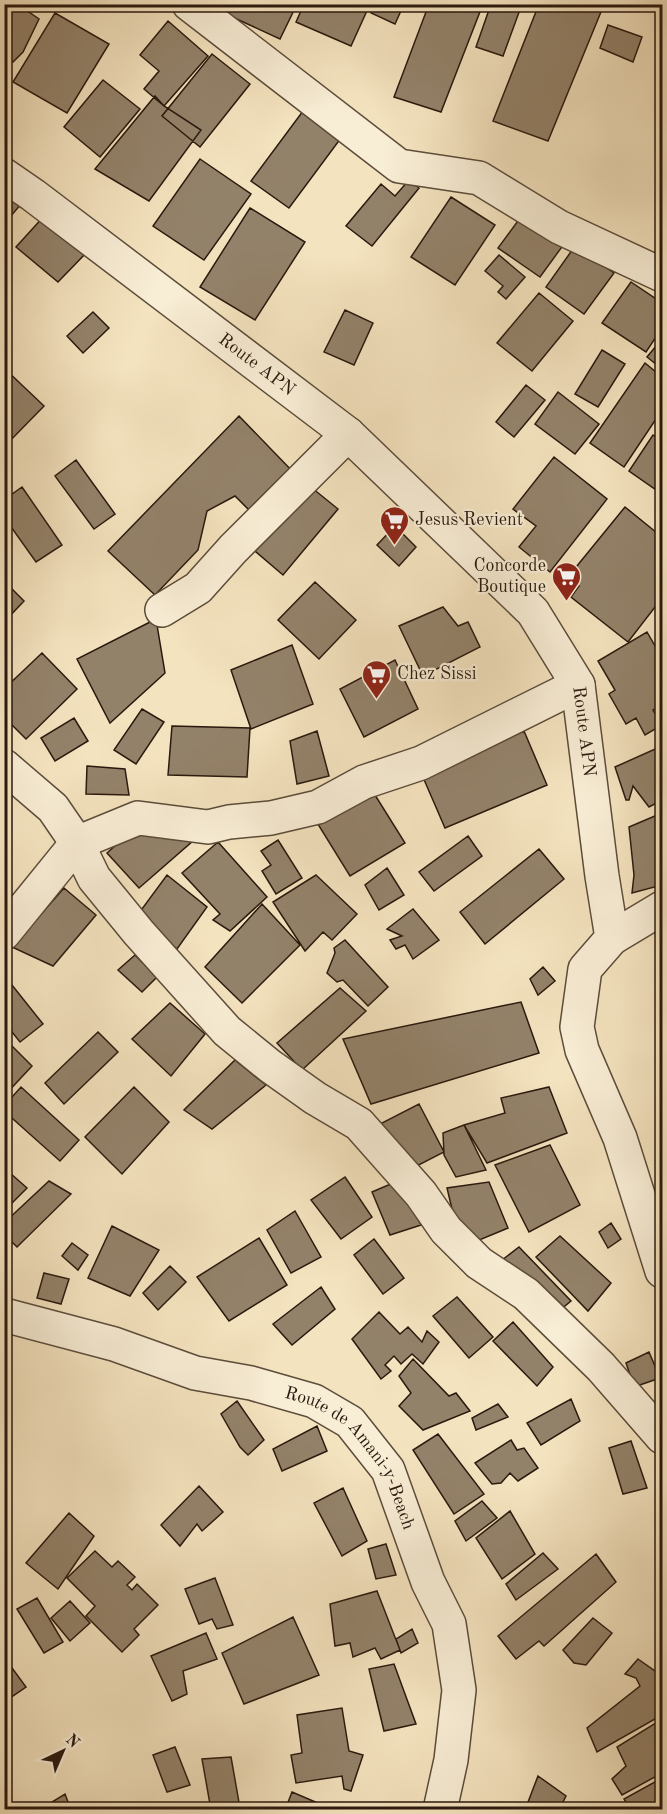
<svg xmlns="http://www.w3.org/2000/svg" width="667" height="1814" font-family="'Old Standard TT',serif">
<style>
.building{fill:#93826a;stroke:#2a190e;stroke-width:1.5}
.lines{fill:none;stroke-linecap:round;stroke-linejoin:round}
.minor-casing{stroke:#5c4c3a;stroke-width:36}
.minor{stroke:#f8edd5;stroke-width:33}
.labels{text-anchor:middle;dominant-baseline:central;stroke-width:4.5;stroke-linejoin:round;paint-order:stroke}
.street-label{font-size:18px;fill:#2a190e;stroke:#f8edd5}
.poi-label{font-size:18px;fill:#2a190e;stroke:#f8edd5;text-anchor:start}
</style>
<rect width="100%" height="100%" fill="#f4e3bf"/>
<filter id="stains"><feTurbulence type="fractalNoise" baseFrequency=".00333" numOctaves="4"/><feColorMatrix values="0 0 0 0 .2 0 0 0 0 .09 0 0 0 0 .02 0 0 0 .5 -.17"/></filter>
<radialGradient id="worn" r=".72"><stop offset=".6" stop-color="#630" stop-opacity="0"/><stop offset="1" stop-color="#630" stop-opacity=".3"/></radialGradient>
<path class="building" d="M4,4H17L39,19L23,52L13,62L4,57Z
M204,4H297L280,39Z
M304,4H370L351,46L296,22Z
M375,4H404L395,24L371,13Z
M429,4H483L441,112L394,97Z
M491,4H522L503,56L476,47Z
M539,4H595L603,7L548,141L493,121Z
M55,13L109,44L67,113L13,82Z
M168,21L208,56L164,106L144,89L159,71L140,55Z
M608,25L642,37L633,62L600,48Z
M212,54L250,84L200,147L162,116Z
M103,80L140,109L100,157L64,127Z
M155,96L164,106L201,130L149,201L95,169Z
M303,111L341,138L289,208L251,181Z
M200,159L251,194L204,260L153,226Z
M409,180L419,188L372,246L346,226L381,184L395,196Z
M4,193L22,203L4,224Z
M451,197L495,225L455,285L411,257Z
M250,208L305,242L255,320L200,287Z
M523,214L564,244L540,277L498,248Z
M45,215L88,251L58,282L16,247Z
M575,246L614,273L584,314L546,287Z
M499,255L525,277L506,299L498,292L503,286L485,271Z
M631,282L662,303V328L646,352L602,323Z
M539,293L573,321L532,371L497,343Z
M345,310L373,323L354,365L324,352Z
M93,312L109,328L83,353L67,336Z
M662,339V369L647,357Z
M602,350L625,364L598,407L575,394Z
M645,363L662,377V410L624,467L590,443Z
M4,368L44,406L4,447Z
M526,385L545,400L514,437L496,422Z
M558,392L599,424L575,454L535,424Z
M239,416L296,475L254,515L235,496L207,511L198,550L155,595L108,551Z
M653,435L662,441V494L629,471Z
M554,457L607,499L550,572L519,547L536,526L513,509Z
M76,460L115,514L94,529L55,476Z
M296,475L338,509L283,575L242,540Z
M22,487L62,545L36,562L4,517V500Z
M625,507L662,537V598L628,642L571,597L579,586L568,577Z
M395,526L416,547L399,566L377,545Z
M4,581L24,601L4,622Z
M315,582L356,620L319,659L278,620Z
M443,607L458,626L468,622L480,647L423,676L399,626Z
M156,619L165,673L110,723L77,659Z
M647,632L662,658V705L653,710L662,725L645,735L636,718L626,724L609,694L615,690L598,661Z
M292,645L313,704L251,729L231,670Z
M42,653L77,689L26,739L4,717V689Z
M395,660L418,709L364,737L340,689Z
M142,709L164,722L136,764L114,750Z
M74,718L88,741L55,761L41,738Z
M172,726L250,728L247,777L168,775Z
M317,731L329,776L297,784L290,741Z
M524,731L547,785L445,828L422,775Z
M662,746V800L649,807L633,786L629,800H626L615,767Z
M87,766L125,769L129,795L86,794Z
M370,787L405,843L350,876L316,821Z
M662,813V885L632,893L634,875L629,827Z
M139,824L194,840L139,888L107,853Z
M468,836L482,856L434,891L419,872Z
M278,840L302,878L276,894L262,871L271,865L261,851Z
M218,842L267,897L230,931L213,920L220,914L182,873Z
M539,849L564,879L485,944L460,912Z
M387,868L404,895L379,910L365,885Z
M167,875L207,907L177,949L136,917Z
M316,875L357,914L332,940L323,932L305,951L273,902Z
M64,888L96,915L53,966L12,947Z
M262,904L300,945L242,1003L205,967Z
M413,909L439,940L413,959L405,945L396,949L390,940L402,936L387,929Z
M345,940L388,987L368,1006L343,980L337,982L327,973L335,953L334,948Z
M135,955L157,977L142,992L118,970Z
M543,967L555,981L538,995L530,979Z
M4,975L43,1024L20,1042L4,1022Z
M340,988L366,1011L302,1070L277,1043Z
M521,1002L539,1053L371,1104L343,1039Z
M170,1003L205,1034L171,1076L132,1039Z
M98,1032L118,1052L64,1104L45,1083Z
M11,1045L32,1066L4,1096V1051Z
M235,1060L266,1085L212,1129L184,1110Z
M21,1087L79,1140L60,1161L4,1111V1106Z
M134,1087L169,1122L122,1174L85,1137Z
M549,1087L567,1133L487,1163L464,1125L505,1113L501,1098Z
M419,1104L444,1152L405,1172L380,1124Z
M464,1125L486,1170L456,1177L444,1155L443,1133Z
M550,1145L580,1205L529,1232L495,1165Z
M10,1173L27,1188L4,1211V1180Z
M345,1177L372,1217L341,1239L311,1200Z
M400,1180L403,1190L421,1225L390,1235L372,1192Z
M49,1181L71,1194L17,1247L4,1234V1223Z
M489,1182L508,1228L477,1241L455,1222L447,1188Z
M295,1211L321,1257L291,1273L267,1230Z
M611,1223L621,1239L608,1248L599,1232Z
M112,1226L159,1250L130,1296L88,1278Z
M560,1236L611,1283L588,1311L536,1257Z
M259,1238L287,1285L229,1321L197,1277Z
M374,1239L404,1278L383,1294L354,1255Z
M72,1243L88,1255L78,1270L62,1256Z
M519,1247L571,1301L554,1315L493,1267Z
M170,1266L186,1282L158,1310L143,1293Z
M44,1273L69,1279L61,1304L37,1298Z
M321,1287L335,1309L292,1345L273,1324Z
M457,1297L493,1337L469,1358L433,1316Z
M379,1312L400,1334L408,1327L422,1342L427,1331L439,1342L423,1364L412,1354L401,1364L394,1356L385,1365L391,1371L381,1379L352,1339Z
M513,1322L553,1367L537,1386L493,1341Z
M649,1352L660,1378L634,1387L626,1363Z
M413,1359L449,1396L456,1393L470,1411L423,1430L399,1406L411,1393L399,1376Z
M571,1399L580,1421L541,1445L527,1423Z
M237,1401L264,1440L248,1455L240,1447L221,1414Z
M498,1404L508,1417L476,1430L472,1418Z
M317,1426L327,1451L282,1471L273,1449Z
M438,1434L484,1494L454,1514L413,1450Z
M511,1440L517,1450L524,1448L538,1468L518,1481L510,1473L501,1483L492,1484L475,1463Z
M631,1441L647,1488L623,1494L609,1448Z
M199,1486L223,1512L202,1531L197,1524L180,1546L161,1525Z
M343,1488L367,1541L342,1556L314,1503Z
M482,1501L497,1518L466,1541L455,1521Z
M510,1511L535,1554L502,1579L476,1538Z
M69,1513L94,1536L58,1589L26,1563Z
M386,1544L396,1575L376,1579L368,1549Z
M95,1551L112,1567L118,1561L135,1577L127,1585L132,1590L137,1584L158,1605L134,1629L139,1635L122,1652L86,1616L95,1606L67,1578Z
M543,1553L558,1569L516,1600L506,1584Z
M596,1554L616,1582L544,1646L539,1641L516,1659L498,1636Z
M215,1578L233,1625L217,1629L212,1619L199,1624L185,1589Z
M377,1591L400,1650L381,1659L375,1648L353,1657L350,1643L335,1646L330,1604Z
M37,1598L63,1642L44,1653L17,1609Z
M70,1601L90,1623L70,1641L51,1618Z
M293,1617L319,1675L244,1704L222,1653Z
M593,1618L612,1633L586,1665L574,1663L563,1650Z
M412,1629L418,1643L401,1653L396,1639Z
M206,1633L217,1659L183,1671L187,1694L172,1701L151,1656Z
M4,1657L26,1687L4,1702Z
M638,1659L662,1676V1715L597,1752L587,1728L640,1686L636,1678L625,1674Z
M394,1664L416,1724L384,1731L369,1669Z
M342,1708L349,1751L363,1755L351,1791L344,1789L342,1776L296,1783L291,1755L302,1753L297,1715Z
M662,1719V1773L622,1795L612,1779L626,1766L617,1747Z
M175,1747L190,1785L167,1792L153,1755Z
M231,1757L240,1808L211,1810L202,1759Z
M538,1776L566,1796L559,1810H525Z
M662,1778V1810H631L624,1799Z
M292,1792L334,1810H285Z
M65,1794L71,1810H49L47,1805Z"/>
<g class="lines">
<defs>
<g id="minor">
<path d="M189,4L399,166L479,178L559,227L662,275"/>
<path id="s1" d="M4,175L33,195L348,434L533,612L578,685L602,876L612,938L585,969L577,1027L582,1050L620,1138L662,1271"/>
<path d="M162,610L198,588L233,549L348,434"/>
<path d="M4,766L53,808L77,843L94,878L139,933L227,1031L270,1066L315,1098L359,1124L421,1194L446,1230L479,1263L526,1294L601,1367L662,1437"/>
<path d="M4,933L77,843L138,818L208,827L229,822L271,818L318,807L364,782L421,763L578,685"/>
<path d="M612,938L662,908"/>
<path id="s2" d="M4,1315L114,1344L195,1373L251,1383L314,1401L350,1422L388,1470L428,1582L449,1624L459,1690L451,1760L440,1810"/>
</g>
</defs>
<use href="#minor" class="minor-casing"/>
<use href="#minor" class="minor"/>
</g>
<defs>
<symbol id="supermarket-pin" viewBox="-11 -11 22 30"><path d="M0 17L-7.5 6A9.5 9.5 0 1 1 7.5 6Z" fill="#8f2418" stroke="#f8edd5"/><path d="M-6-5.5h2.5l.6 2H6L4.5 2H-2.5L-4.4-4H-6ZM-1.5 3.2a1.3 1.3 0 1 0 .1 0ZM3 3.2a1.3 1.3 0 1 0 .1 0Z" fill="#fff"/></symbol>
</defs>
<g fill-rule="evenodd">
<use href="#supermarket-pin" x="378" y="504" width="33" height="45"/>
<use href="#supermarket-pin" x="550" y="560" width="33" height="45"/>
<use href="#supermarket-pin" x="360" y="658" width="33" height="45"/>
</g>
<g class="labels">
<g class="street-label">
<text stroke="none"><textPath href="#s1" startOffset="316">Route APN</textPath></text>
<text stroke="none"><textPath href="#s1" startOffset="820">Route APN</textPath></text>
<text stroke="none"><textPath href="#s2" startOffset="390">Route de Amani-y-Beach</textPath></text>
</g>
<g class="poi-label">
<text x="415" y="520">Jesus Revient</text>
<text x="546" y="566" text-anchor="end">Concorde<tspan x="546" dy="21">Boutique</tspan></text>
<text x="397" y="674">Chez Sissi</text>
</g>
</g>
<rect width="667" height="1814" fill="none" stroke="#f4e3bf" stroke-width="24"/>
<rect x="6" y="6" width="655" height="1802" fill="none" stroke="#2a190e" stroke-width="3"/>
<rect x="12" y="12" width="643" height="1790" fill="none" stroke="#2a190e" stroke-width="1.5"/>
<g transform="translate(63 1751) rotate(44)" stroke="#f8edd5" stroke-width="4.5" paint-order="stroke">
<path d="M0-4.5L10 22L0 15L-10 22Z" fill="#2a190e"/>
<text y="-9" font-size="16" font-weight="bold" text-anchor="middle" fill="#2a190e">N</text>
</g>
<rect width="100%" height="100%" filter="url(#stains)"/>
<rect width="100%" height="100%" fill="url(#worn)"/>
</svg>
